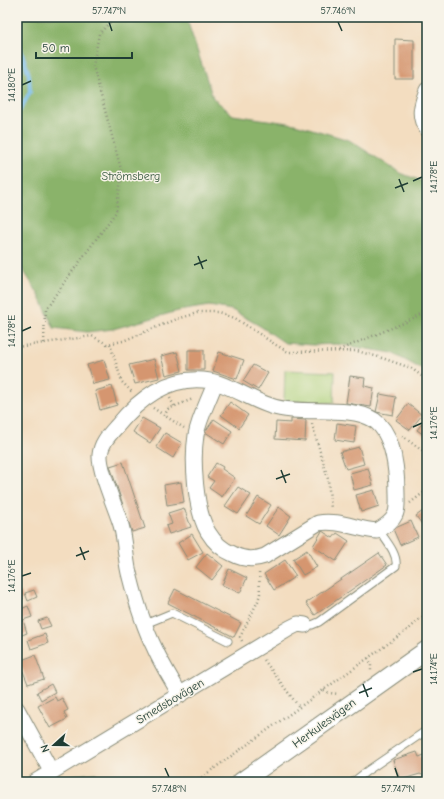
<svg xmlns="http://www.w3.org/2000/svg" width="444" height="799" font-family="'Comic Neue',sans-serif">
<style>
.green{fill:#add17a;stroke:#668757}
.forest{fill:#8ab36a;stroke:#54784f}
.lines{fill:none;stroke-linecap:round;stroke-linejoin:round}
.stream{stroke:#76bded;stroke-width:4}
.building{fill:#d59670}
.service-casing{stroke:#898d7a;stroke-width:9}
.minor-casing{stroke:#898d7a;stroke-width:17}
.tertiary-casing{stroke:#898d7a;stroke-width:20}
.path{stroke:#898d7a;stroke-width:2.5;stroke-dasharray:1 3;stroke-linecap:butt}
.service{stroke:#fff;stroke-width:7}
.minor{stroke:#fff;stroke-width:15}
.tertiary{stroke:#fff;stroke-width:18}
.ticks{fill:none;stroke:#1f3d34;stroke-width:1.5}
.labels{text-anchor:middle;dominant-baseline:central;stroke-width:3;stroke-linejoin:round;paint-order:stroke}
.park-label{font-size:12px;fill:#3b5b42;stroke:#f7f3e8}
.street-label{font-size:12px;fill:#1f3d34;stroke:#f7f3e8}
.neatline{fill:none;stroke:#1f3d34;stroke-width:1.5}
.ticks-label{font-size:10px;text-anchor:middle;fill:#1f3d34}
</style>
<rect width="100%" height="100%" fill="#f7f3e8"/>
<filter id="ink" filterUnits="userSpaceOnUse"><feTurbulence type="fractalNoise" baseFrequency=".025" numOctaves="2"/><feDisplacementMap in="SourceGraphic" scale="8" xChannelSelector="R" yChannelSelector="G"/><feConvolveMatrix kernelMatrix="1 2 1 2 8 2 1 2 1" color-interpolation-filters="sRGB"/></filter>
<filter id="wash" filterUnits="userSpaceOnUse"><feTurbulence type="fractalNoise" baseFrequency=".012" numOctaves="4" result="noise"/><feDisplacementMap in="SourceGraphic" scale="16" xChannelSelector="R" yChannelSelector="G"/><feGaussianBlur stdDeviation="0.9" result="paint"/><feColorMatrix in="noise" values="0 0 0 0 0 0 0 0 0 0 0 0 0 0 0 0 0 1.4 0 .05"/><feComposite in="paint" operator="in"/></filter>
<g filter="url(#wash)">
<rect width="100%" height="100%" fill="#f3ddc0"/>
<path class="green" d="M285,370L335,372L334,403L284,401Z"/>
<path class="forest" d="M17,17H186L213,98L233,115L295,124L349,140L400,173L427,183V372L392,353L337,344L313,345L285,343L260,326L232,310L209,306L178,311L113,329L87,332L54,328L39,295L20,265L17,264Z
M96,773L99,782H57L67,776Z"/>
<g class="lines">
<path class="stream" d="M17,38L29,75L30,92L20,110L17,112"/>
</g>
<g id="blocks">
<path class="building" d="M395,39L414,40V79H395Z
M188,350H204V370H188Z
M177,352L182,371L166,375L161,356Z
M219,352L244,360L237,379L213,371Z
M154,359L159,378L135,384L129,365Z
M104,360L110,380L93,384L87,365Z
M253,365L268,373L258,390L243,381Z
M350,376L365,378L364,386L374,388L371,407L346,403Z
M112,386L117,405L100,410L95,391Z
M380,394L396,397L393,415L376,412Z
M230,402L248,415L239,428L221,415Z
M408,404L422,415L410,430L396,420Z
M427,417V437L417,430Z
M142,418L160,428L150,443L133,432Z
M214,419L232,431L224,444L205,432Z
M291,419L306,420L305,441L275,439L276,422L291,423Z
M337,423L356,426L354,443L335,440Z
M165,433L182,443L173,458L156,447Z
M359,447L364,464L346,469L340,452Z
M123,462L145,528L132,532L110,466Z
M216,463L223,467L222,469L235,478L222,497L209,488L214,481L207,477Z
M368,468L373,485L354,490L350,473Z
M181,482L184,502L167,505L164,485Z
M238,487L251,495L238,514L225,506Z
M374,490L379,506L361,512L356,495Z
M258,497L271,505L259,524L246,516Z
M279,507L291,516L279,535L266,526Z
M184,508L191,527L169,534L166,526L172,524L168,513Z
M427,508V531L416,516Z
M411,521L418,537L400,545L393,529Z
M322,531L333,538L337,533L349,541L336,561L313,546Z
M192,534L203,552L188,560L178,543Z
M307,550L317,567L303,575L293,559Z
M207,553L223,566L212,580L196,567Z
M379,553L387,565L315,615L306,603Z
M285,560L296,576L274,590L264,574Z
M229,569L247,578L240,593L222,585Z
M175,589L241,623L234,637L168,603Z
M34,590L37,597L28,601L25,593Z
M21,592L23,599L17,601V593Z
M17,606L19,610L28,606L32,617L23,620L27,633L17,637Z
M47,618L51,626L41,629L38,621Z
M45,634L48,643L31,649L28,640Z
M35,655L44,679L28,684L19,661Z
M51,684L55,692L41,700L37,692Z
M55,697L57,701L62,698L68,710L64,712L67,719L50,728L38,706Z
M417,752L419,757L427,754V777L420,774L400,780L393,760Z"/>
</g>
</g>
<g filter="url(#ink)">
<use href="#blocks" fill-opacity="0" stroke="#898d7a" stroke-width="1"/>
<g class="lines">
<defs>
<path id="service" d="M145,624L172,613L228,641
M305,625H312L319,622L396,566C398,553 385,540 379,530
M353,782L367,771L427,730"/>
<path id="minor" d="M427,90C422,104 417,116 427,129
M180,695C172,680 162,665 155,649C144,627 136,601 130,577C125,560 126,542 121,525C116,508 99,471 100,455C101,443 109,435 117,426C138,400 167,377 203,380C227,382 248,399 271,406C299,416 349,404 374,420C394,434 397,472 397,494C397,501 398,509 395,515C392,522 384,527 377,531C357,530 339,519 318,523L265,556C254,560 244,560 233,554C223,550 214,542 208,532C195,510 192,460 196,435C199,418 209,400 215,383
M17,709L51,771
M35,782L290,628L298,624L305,625"/>
<path id="tertiary" d="M241,782L427,650"/>
</defs>
<use href="#service" class="service-casing"/>
<use href="#minor" class="minor-casing"/>
<use href="#tertiary" class="tertiary-casing"/>
<path class="path" d="M44,343L45,309L116,212L122,173L93,66L99,34L115,17
M110,344L122,382L133,393
M17,347L92,336L107,344L123,341L176,319L197,313H219L235,318L276,345L288,352L357,351L382,358L411,368L427,380
M339,350L418,317L427,311
M170,398L174,406
M153,408L184,428
M164,416L168,409L193,399
M312,424L328,479L331,509
M402,436L427,454
M410,503L427,490
M242,641L240,637L258,601L260,594L259,571
M368,658L371,664V671
M264,660L299,707
M324,690L329,693L339,694
M195,782L410,628L427,612"/>
<use href="#service" class="service"/>
<use href="#minor" class="minor"/>
<use href="#tertiary" class="tertiary"/>
</g>
</g>
<path class="ticks" d="M109,22L112,31M338,22L342,31M22,85L31,81M399,179L404,192M413,181L422,177M395,188L408,183M198,256L203,269M194,265L207,260M22,331L31,327M413,427L422,423M281,470L286,483M276,479L290,474M80,547L85,560M76,556L89,551M22,576L31,573M413,672L422,669M363,684L368,697M359,693L372,688M165,768L169,777M395,768L398,777"/>
<g class="labels">
<g class="park-label">
<text x="131" y="176">Strömsberg</text>
</g>
<g class="street-label">
<text transform="translate(170 701) rotate(-31)">Smedsbovägen</text>
<text transform="translate(324 723) rotate(-36)">Herkulesvägen</text>
</g>
</g>
<rect width="444" height="799" fill="none" stroke="#f7f3e8" stroke-width="44"/>
<g transform="translate(54 745) rotate(249)" stroke="#f7f3e8" stroke-width="3" paint-order="stroke">
<path d="M0-3L7 15L0 10L-7 15Z" fill="#1f3d34"/>
<text y="-6" font-size="11" font-weight="bold" text-anchor="middle" fill="#1f3d34">N</text>
</g>
<path d="M36 52v6h96v-6" fill="none" stroke="#1f3d34" stroke-width="2"/>
<text x="42" y="52" font-size="12" fill="#1f3d34" stroke="#f7f3e8" stroke-width="3" paint-order="stroke">50 m</text>
<rect x="22" y="22" width="400" height="755" class="neatline"/>
<g class="ticks-label">
<text x="109" y="14">57.747°N</text>
<text x="338" y="14">57.746°N</text>
<text transform="translate(11 85) rotate(-90)" y="4">14.180°E</text>
<text transform="translate(433 177) rotate(-90)" y="4">14.178°E</text>
<text transform="translate(11 331) rotate(-90)" y="4">14.178°E</text>
<text transform="translate(433 423) rotate(-90)" y="4">14.176°E</text>
<text transform="translate(11 576) rotate(-90)" y="4">14.176°E</text>
<text transform="translate(433 669) rotate(-90)" y="4">14.174°E</text>
<text x="169" y="792">57.748°N</text>
<text x="398" y="792">57.747°N</text>
</g>
</svg>
